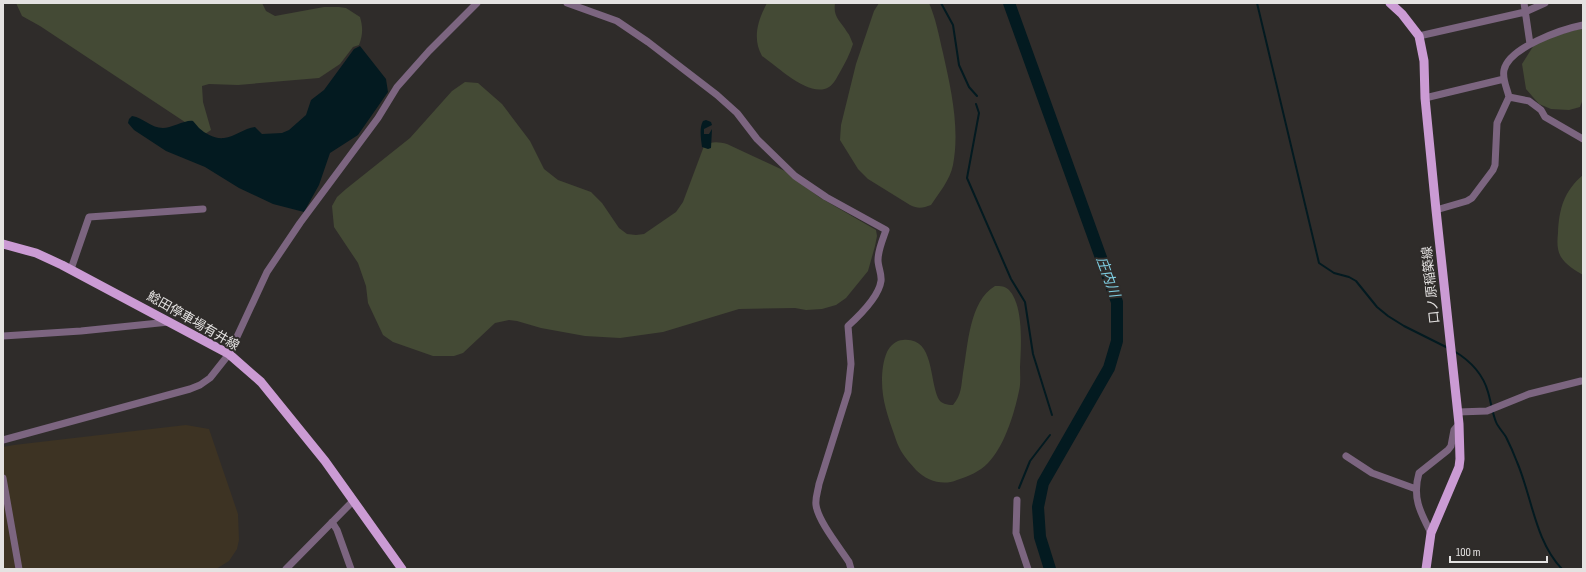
<svg xmlns="http://www.w3.org/2000/svg" width="1586" height="572" font-family="'Sofia Sans Condensed','Noto Sans JP',sans-serif">
<style>
.industrial{fill:#3d3323}
.green{fill:#444a35}
.water{fill:#031a20}
.lines{fill:none;stroke-linecap:round;stroke-linejoin:round}
.stream{stroke:#031a20;stroke-width:2}
.river{stroke:#031a20;stroke-width:12}
.minor{stroke:#7c6580;stroke-width:7}
.major{stroke:#cb9bd4;stroke-width:9}
.labels{text-anchor:middle;dominant-baseline:central;stroke-width:4;stroke-linejoin:round;paint-order:stroke}
.street-label{font-size:13px;fill:#e4e2e1;stroke:#2f2c2a}
.water-label{font-size:14px;font-style:italic;fill:#7ecde1;stroke:#2f2c2a}
</style>
<rect width="100%" height="100%" fill="#2f2c2a"/>
<path class="industrial" d="M186,425L209,429L238,514L239,540L237,549L229,561L216,569H3V447L14,445Z"/>
<path class="green" d="M16,3H262L266,11L275,16L324,7H339L346,8L360,17C363,27 363,35 359,45L353,47L340,64L319,78L238,85L209,84L202,86L203,102L211,130L205,134L200,132L40,26L22,16Z
M767,3H835C833,18 840,20 847,32C850,35 851,40 853,44C850,54 845,63 840,72C837,77 834,84 829,87C810,99 777,66 762,56C752,38 758,20 767,3Z
M879,3H929C936,19 939,36 943,53C951,89 960,128 953,165C950,180 939,193 931,205C923,208 918,209 910,205L868,179L858,169L840,140L841,125L856,64L874,11Z
M1583,28V99L1580,107L1569,110L1551,109L1539,104L1526,89L1522,64L1534,45L1555,36Z
M465,82L478,83L502,104L530,141L544,169L558,180L591,192L602,203L619,228L627,234L636,235L644,234L676,212L683,202L704,146C711,141 719,142 727,144L785,171L819,197L876,230L877,236L875,246L868,271L846,298L836,305L822,309L806,310L795,308L739,309L663,332L620,338L585,336L541,328L517,321L509,320L495,323L463,353L454,356H433L393,342L383,335L368,303L366,286L358,263L334,227L332,206L337,197L346,189L410,138L452,91Z
M1583,175V275C1576,271 1565,264 1561,257C1557,250 1557,242 1558,233C1559,209 1564,191 1583,175Z
M995,286C1001,286 1005,286 1009,290C1024,306 1021,347 1020,367C1020,374 1021,383 1019,391C1014,414 1005,445 988,463C979,472 969,476 957,480C943,486 927,481 916,470C911,464 905,458 901,451C898,446 896,440 894,434C888,417 882,400 882,381C882,372 883,361 887,352C890,346 896,340 903,340C934,337 929,378 938,398C941,404 947,405 953,405C962,394 961,386 963,373C968,346 969,301 995,286Z"/>
<path class="water" d="M360,46L386,79L388,92L358,135L330,153L319,185L304,212L273,204L239,188L205,167L166,151L134,130L128,123L129,119L132,116C144,118 151,128 163,128C171,128 187,119 193,121C195,123 197,126 199,128C206,134 214,139 224,138C235,137 244,128 255,127L262,134L282,133L289,130L306,115L311,100L324,90L346,60L354,49Z
M706,120L711,122L712,125L704,129V134H709L712,129L711,148L708,149L702,147C701,139 699,128 703,121Z"/>
<g class="lines">
<path class="stream" d="M941,3L953,25L959,65L969,87L977,96
M1257,3L1319,263L1334,273L1349,277L1356,281L1377,307L1388,316L1404,326L1448,348
M976,104L979,113L967,178L1011,279L1025,302L1033,354L1052,415
M1454,351C1469,360 1483,374 1488,392C1491,402 1492,412 1496,422C1498,427 1503,432 1506,437C1510,445 1514,454 1517,462C1532,497 1535,541 1562,569
M1019,488L1030,461L1050,435"/>
<path class="river" d="M1009,3L1117,302V341L1109,368L1043,483L1038,507L1040,537L1050,569"/>
<path class="minor" d="M567,3L617,21L648,42L717,95L737,113L757,139L795,176L826,197L886,230C883,239 878,250 878,260C878,267 882,274 881,281C879,296 859,316 848,326L851,364L848,392L819,484C818,491 815,498 816,505C818,521 840,548 849,562L851,569
M1524,3L1530,44
M1419,36L1525,12L1545,3
M1509,97L1529,101L1541,110L1545,117L1583,139
M1425,98L1504,79
M1436,210L1467,201L1472,198L1493,170L1495,165L1497,123L1509,97C1507,88 1502,79 1504,70C1509,47 1563,29 1583,25
M71,269L89,217L203,209
M3,336L81,331L169,322
M1458,412L1487,411L1529,394L1581,381
M3,440L190,389L200,385L210,378L229,354L267,272L300,223L378,118L397,87L429,51L477,3
M1346,456L1372,473L1416,489
M3,478L19,569
M1017,500L1016,533L1028,569
M332,522L337,530L351,569
M1431,533C1420,512 1412,497 1419,473L1448,450L1451,446L1454,430L1459,424
M286,569L353,501"/>
<path class="major" d="M1390,3L1402,14L1419,36L1424,61L1425,98L1436,210L1459,424L1460,459L1459,467L1431,533L1426,569
M3,244L36,253L62,265L229,354L261,382L325,461L402,569"/>
</g>
<g class="labels">
<g class="street-label">
<text transform="translate(1431 285) rotate(-96)">口ノ原稲築線</text>
<text transform="translate(193 321) rotate(30)">鯰田停車場有井線</text>
</g>
<g class="water-label">
<text transform="translate(1108 277) rotate(70)">庄内川</text>
</g>
</g>
<rect width="1586" height="572" fill="none" stroke="#e4e2e1" stroke-width="8"/>
<path d="M1450 556v6h97v-6" fill="none" stroke="#e4e2e1" stroke-width="2"/>
<text x="1456" y="556" font-size="12" fill="#e4e2e1" stroke="#2f2c2a" stroke-width="3" paint-order="stroke">100 m</text>
</svg>
